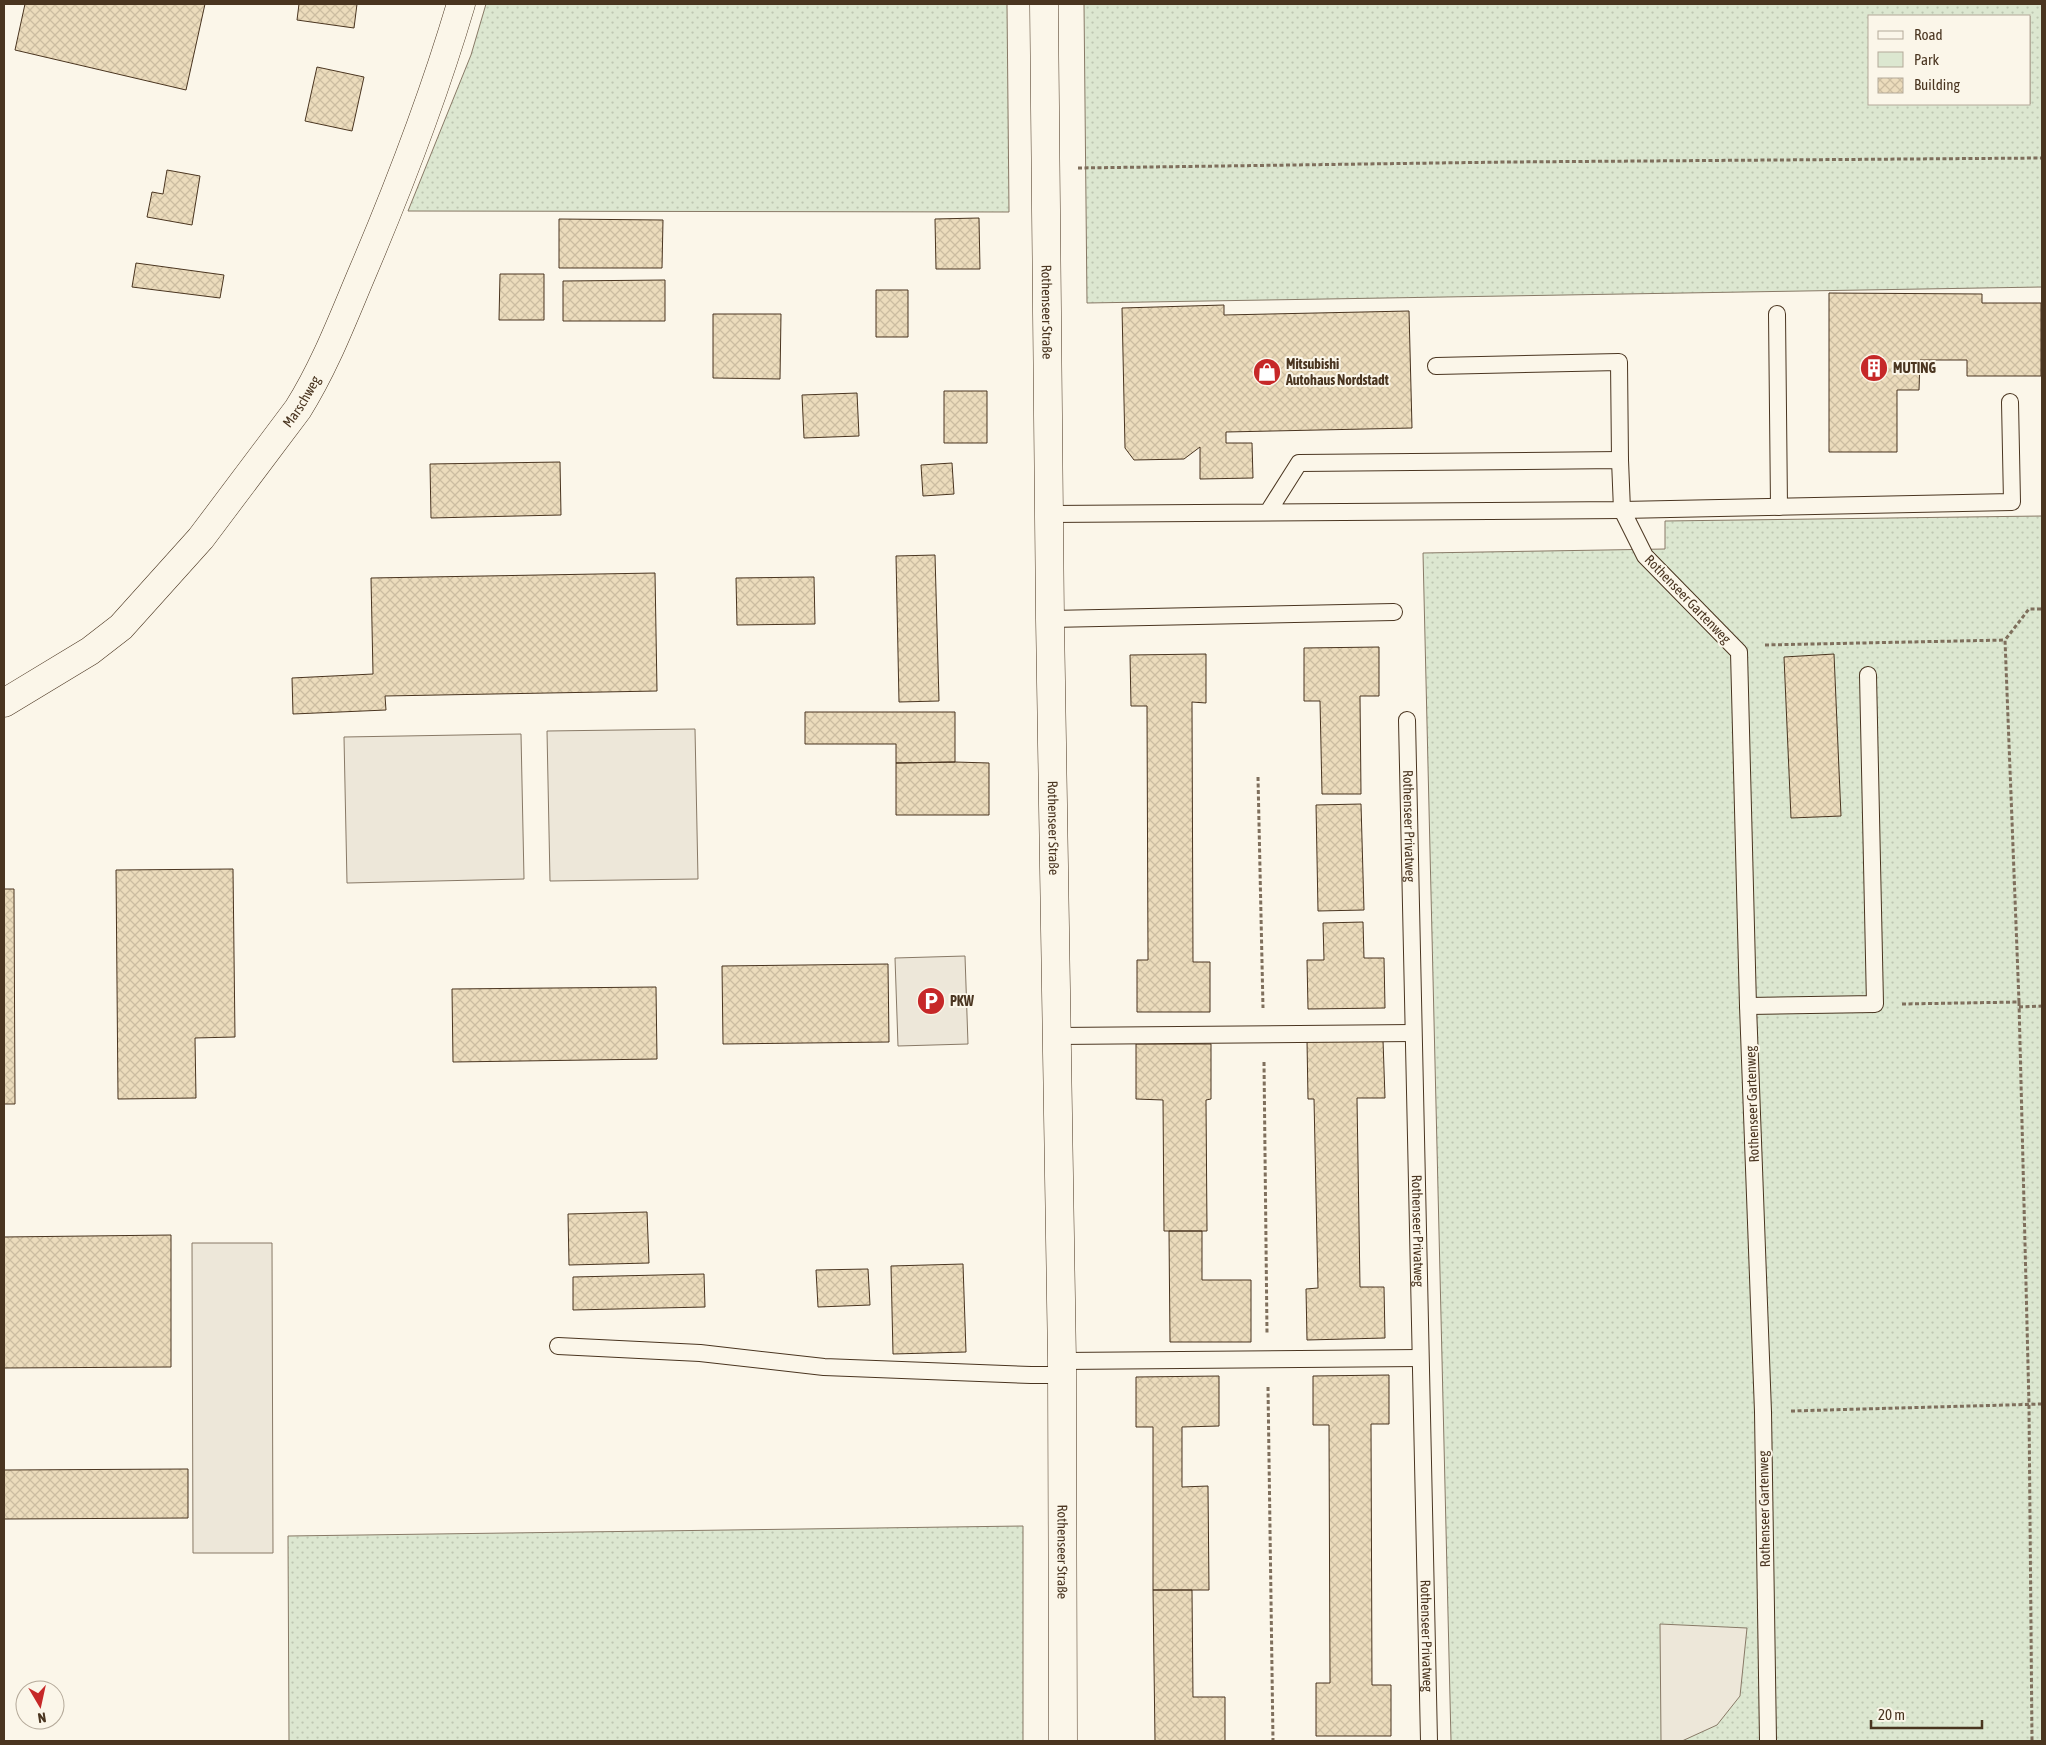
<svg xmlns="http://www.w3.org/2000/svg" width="2046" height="1745" font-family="'Asap Condensed',sans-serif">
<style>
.green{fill:url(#green-dots);stroke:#887966;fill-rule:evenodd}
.parking{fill:#ede7d9;stroke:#887966}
.building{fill:url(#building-cross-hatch);stroke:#4a3520}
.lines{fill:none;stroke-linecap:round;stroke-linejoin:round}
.lane-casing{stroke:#4a3520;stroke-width:18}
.street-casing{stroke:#4a3520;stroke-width:29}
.secondary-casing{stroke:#4a3520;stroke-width:29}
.path{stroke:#7f6f5c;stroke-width:3;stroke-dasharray:4 2.5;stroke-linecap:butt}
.lane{stroke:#fbf6e9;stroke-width:16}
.street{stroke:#fbf6e9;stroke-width:28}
.secondary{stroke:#fbf6e9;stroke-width:28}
.labels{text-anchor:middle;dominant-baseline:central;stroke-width:4;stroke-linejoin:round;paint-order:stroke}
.street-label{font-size:14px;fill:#4a3520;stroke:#fbf6e9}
.poi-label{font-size:14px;font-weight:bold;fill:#4a3520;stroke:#fbf6e9;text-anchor:start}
</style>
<defs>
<pattern id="green-dots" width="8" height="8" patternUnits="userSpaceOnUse" patternTransform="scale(1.25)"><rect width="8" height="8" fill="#dce7d0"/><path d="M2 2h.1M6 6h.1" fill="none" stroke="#bec7b2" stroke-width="1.8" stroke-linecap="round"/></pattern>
<pattern id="building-cross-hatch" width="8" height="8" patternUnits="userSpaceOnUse" patternTransform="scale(1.25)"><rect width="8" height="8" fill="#ecdcbc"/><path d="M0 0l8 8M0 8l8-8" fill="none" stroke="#ccbda1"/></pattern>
</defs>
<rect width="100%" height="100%" fill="#fbf6e9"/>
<path class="green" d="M486,4H1007L1009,212L408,211L471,55Z
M1084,4H2042V287L1087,303ZM1870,16H2030V104H1870Z
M2042,516V1741H1451L1423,553L1665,549V521Z
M1023,1526V1741H289L288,1536Z"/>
<path class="parking" d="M695,729L698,879L550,881L547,731Z
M521,734L524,879L347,883L344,737Z
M965,956L968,1044L898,1046L895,958Z
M192,1243H272L273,1553H193Z
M1660,1624L1747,1628L1740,1696L1717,1725L1682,1741H1661Z"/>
<path class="building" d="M25,4H205L186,90L15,50Z
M299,4H357L354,28L297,20Z
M317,67L364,77L352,131L305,121Z
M167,170L200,176L192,225L147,217L152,192L163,194Z
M979,218L980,269H936L935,219Z
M559,219L663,220L662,268H559Z
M136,263L224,275L220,298L132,287Z
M500,274H544V320H499Z
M665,280V321H563V281Z
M876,290H908V337H876Z
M1829,293L1982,294V303H2041V376H1967V360H1920L1919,390H1897V452H1829Z
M1224,305V315L1409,311L1412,428L1226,432V443H1252L1253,478L1200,479V447L1184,459L1134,460L1125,448L1122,308Z
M713,314H781L780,379L713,378Z
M944,391H987V443H944Z
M857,393L859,436L804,438L802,395Z
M560,462L561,515L431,518L430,464Z
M952,463L954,494L923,496L921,465Z
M935,555L939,701L899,702L896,556Z
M655,573L657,691L385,696L386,710L293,714L292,678L373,674L371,578Z
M814,577L815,624L737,625L736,578Z
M1379,647V696H1360L1361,794H1322L1320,701H1304V648Z
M1206,654V703L1192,702L1193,962H1210V1012H1137V960H1148L1147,706H1131L1130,655Z
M1834,654L1841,816L1791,818L1784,657Z
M805,712H955V762L896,763V744H805Z
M955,762L989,763V815H896V763Z
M1361,804L1364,910L1318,911L1316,805Z
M233,869L235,1037L195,1038L196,1098L118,1099L116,870Z
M4,889H14L15,1104H4Z
M1363,922L1364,958H1384L1385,1008L1308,1009L1307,960H1324L1323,923Z
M888,964L889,1042L723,1044L722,966Z
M656,987L657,1059L453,1062L452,989Z
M1383,1040L1385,1098H1357L1360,1287H1384L1385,1338L1307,1340L1306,1289L1318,1288L1314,1099H1308L1307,1041Z
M1136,1044H1211V1099L1206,1100L1207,1231H1164L1163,1100L1136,1099Z
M647,1212L649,1263L569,1265L568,1214Z
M1169,1231H1202V1280H1251V1342H1170Z
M171,1235V1367L4,1368V1237Z
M963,1264L966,1352L893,1354L891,1266Z
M868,1269L870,1305L818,1307L816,1270Z
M704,1274L705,1307L573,1310V1277Z
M1389,1375V1424H1371L1372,1685H1391V1736H1316V1683H1330L1329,1425H1313V1376Z
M1219,1376V1426L1182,1427V1487L1208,1486L1209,1590H1153V1427H1136V1377Z
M188,1469V1518L4,1519V1470Z
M1153,1590H1192L1193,1697H1225V1741H1155Z"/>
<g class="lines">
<defs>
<g id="lane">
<path d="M1777,314L1779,507"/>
<path d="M1436,366L1619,362L1620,460"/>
<path d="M1049,514L1622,510L1620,460L1299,463L1268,512"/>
<path d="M1050,619L1394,612"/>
<path id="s1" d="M1407,720L1429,1741"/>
<path d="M1748,1006L1875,1004L1868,675"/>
<path d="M1056,1036L1413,1033"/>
<path d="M558,1346L700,1353L824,1367L1031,1375H1062"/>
<path d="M1062,1361L1420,1358"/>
<path d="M1768,1741L1763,1412L1748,1006L1739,652L1645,556L1622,510L2012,502L2010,402"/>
</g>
<g id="street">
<path id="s2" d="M4,703L90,651L121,627L201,538L298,409C325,366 343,318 363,271C400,184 434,95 461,4"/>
</g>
<g id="secondary">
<path id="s3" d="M1044,4L1050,619L1062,1361L1063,1741"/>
</g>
</defs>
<use href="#lane" class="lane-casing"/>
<use href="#street" class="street-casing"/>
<use href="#secondary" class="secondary-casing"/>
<path class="path" d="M1078,168L1508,162L2042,158
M1765,645L2005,640
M1258,777L1263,1008
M2019,1002L2029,1405L2032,1741
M1902,1004L2019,1002L2005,640L2029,609H2042
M2019,1007L2042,1006
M1264,1062L1267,1333
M1268,1387L1273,1741
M1791,1411L2042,1404"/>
<use href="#lane" class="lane"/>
<use href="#street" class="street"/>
<use href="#secondary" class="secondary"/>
</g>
<defs>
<symbol id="building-disc" viewBox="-11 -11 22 22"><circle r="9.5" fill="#c62828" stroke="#fbf6e9"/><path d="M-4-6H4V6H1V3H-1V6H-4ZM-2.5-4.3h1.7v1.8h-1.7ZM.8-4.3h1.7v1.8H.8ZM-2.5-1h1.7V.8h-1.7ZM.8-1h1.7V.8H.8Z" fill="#fff"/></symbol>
<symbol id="shop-disc" viewBox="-11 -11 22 22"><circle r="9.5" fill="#c62828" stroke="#fbf6e9"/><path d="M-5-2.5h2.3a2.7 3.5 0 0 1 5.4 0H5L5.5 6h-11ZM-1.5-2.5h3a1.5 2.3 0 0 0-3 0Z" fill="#fff"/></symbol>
<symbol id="parking-disc" viewBox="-11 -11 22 22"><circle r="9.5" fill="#c62828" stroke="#fbf6e9"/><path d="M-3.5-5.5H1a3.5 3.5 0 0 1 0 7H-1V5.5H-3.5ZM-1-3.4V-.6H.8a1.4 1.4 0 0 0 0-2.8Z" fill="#fff"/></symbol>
</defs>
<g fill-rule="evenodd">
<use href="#building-disc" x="1858" y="352" width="32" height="32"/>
<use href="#shop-disc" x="1251" y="356" width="32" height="32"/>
<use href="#parking-disc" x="915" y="985" width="32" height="32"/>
</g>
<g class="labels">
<g class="street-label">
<text stroke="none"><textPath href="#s3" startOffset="308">Rothenseer Straße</textPath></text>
<text stroke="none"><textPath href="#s2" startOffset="429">Marschweg</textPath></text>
<text transform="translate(1688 599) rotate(46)">Rothenseer Gartenweg</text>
<text stroke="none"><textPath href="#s1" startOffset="106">Rothenseer Privatweg</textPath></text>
<text stroke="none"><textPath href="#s3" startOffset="824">Rothenseer Straße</textPath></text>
<text transform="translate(1752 1104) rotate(-92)">Rothenseer Gartenweg</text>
<text stroke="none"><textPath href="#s1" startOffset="511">Rothenseer Privatweg</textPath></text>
<text transform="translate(1764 1509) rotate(-91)">Rothenseer Gartenweg</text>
<text stroke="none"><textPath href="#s3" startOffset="1548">Rothenseer Straße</textPath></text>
<text stroke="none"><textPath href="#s1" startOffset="916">Rothenseer Privatweg</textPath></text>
</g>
<g class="poi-label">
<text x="1286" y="364">Mitsubishi<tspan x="1286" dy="16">Autohaus Nordstadt</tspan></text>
<text x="1893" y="368">MUTING</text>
<text x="950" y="1001">PKW</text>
</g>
</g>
<rect width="2046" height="1745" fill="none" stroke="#4a3520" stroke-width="10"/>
<rect x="1868" y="15" width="162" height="90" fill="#fbf6e9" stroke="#b4a999"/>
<rect x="1878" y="31" width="25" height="8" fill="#fbf6e9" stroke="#b4a999"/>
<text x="1914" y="40" font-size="15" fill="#4a3520">Road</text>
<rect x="1878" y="52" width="25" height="15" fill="#dce7d0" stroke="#b4a999"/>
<text x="1914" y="65" font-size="15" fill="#4a3520">Park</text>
<rect x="1878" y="78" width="25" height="15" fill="url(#building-cross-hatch)" stroke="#b4a999"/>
<text x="1914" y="90" font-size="15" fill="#4a3520">Building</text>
<g transform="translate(40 1705) rotate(171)"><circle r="24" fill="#fbf6e9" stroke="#b4a999"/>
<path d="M0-4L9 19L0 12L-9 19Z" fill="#c62828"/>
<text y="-8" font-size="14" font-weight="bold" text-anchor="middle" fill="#4a3520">N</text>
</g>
<path d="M1871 1720v8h111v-8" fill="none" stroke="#4a3520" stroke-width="2.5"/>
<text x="1878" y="1720" font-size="15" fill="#4a3520" stroke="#fbf6e9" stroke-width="4" paint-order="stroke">20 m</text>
</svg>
